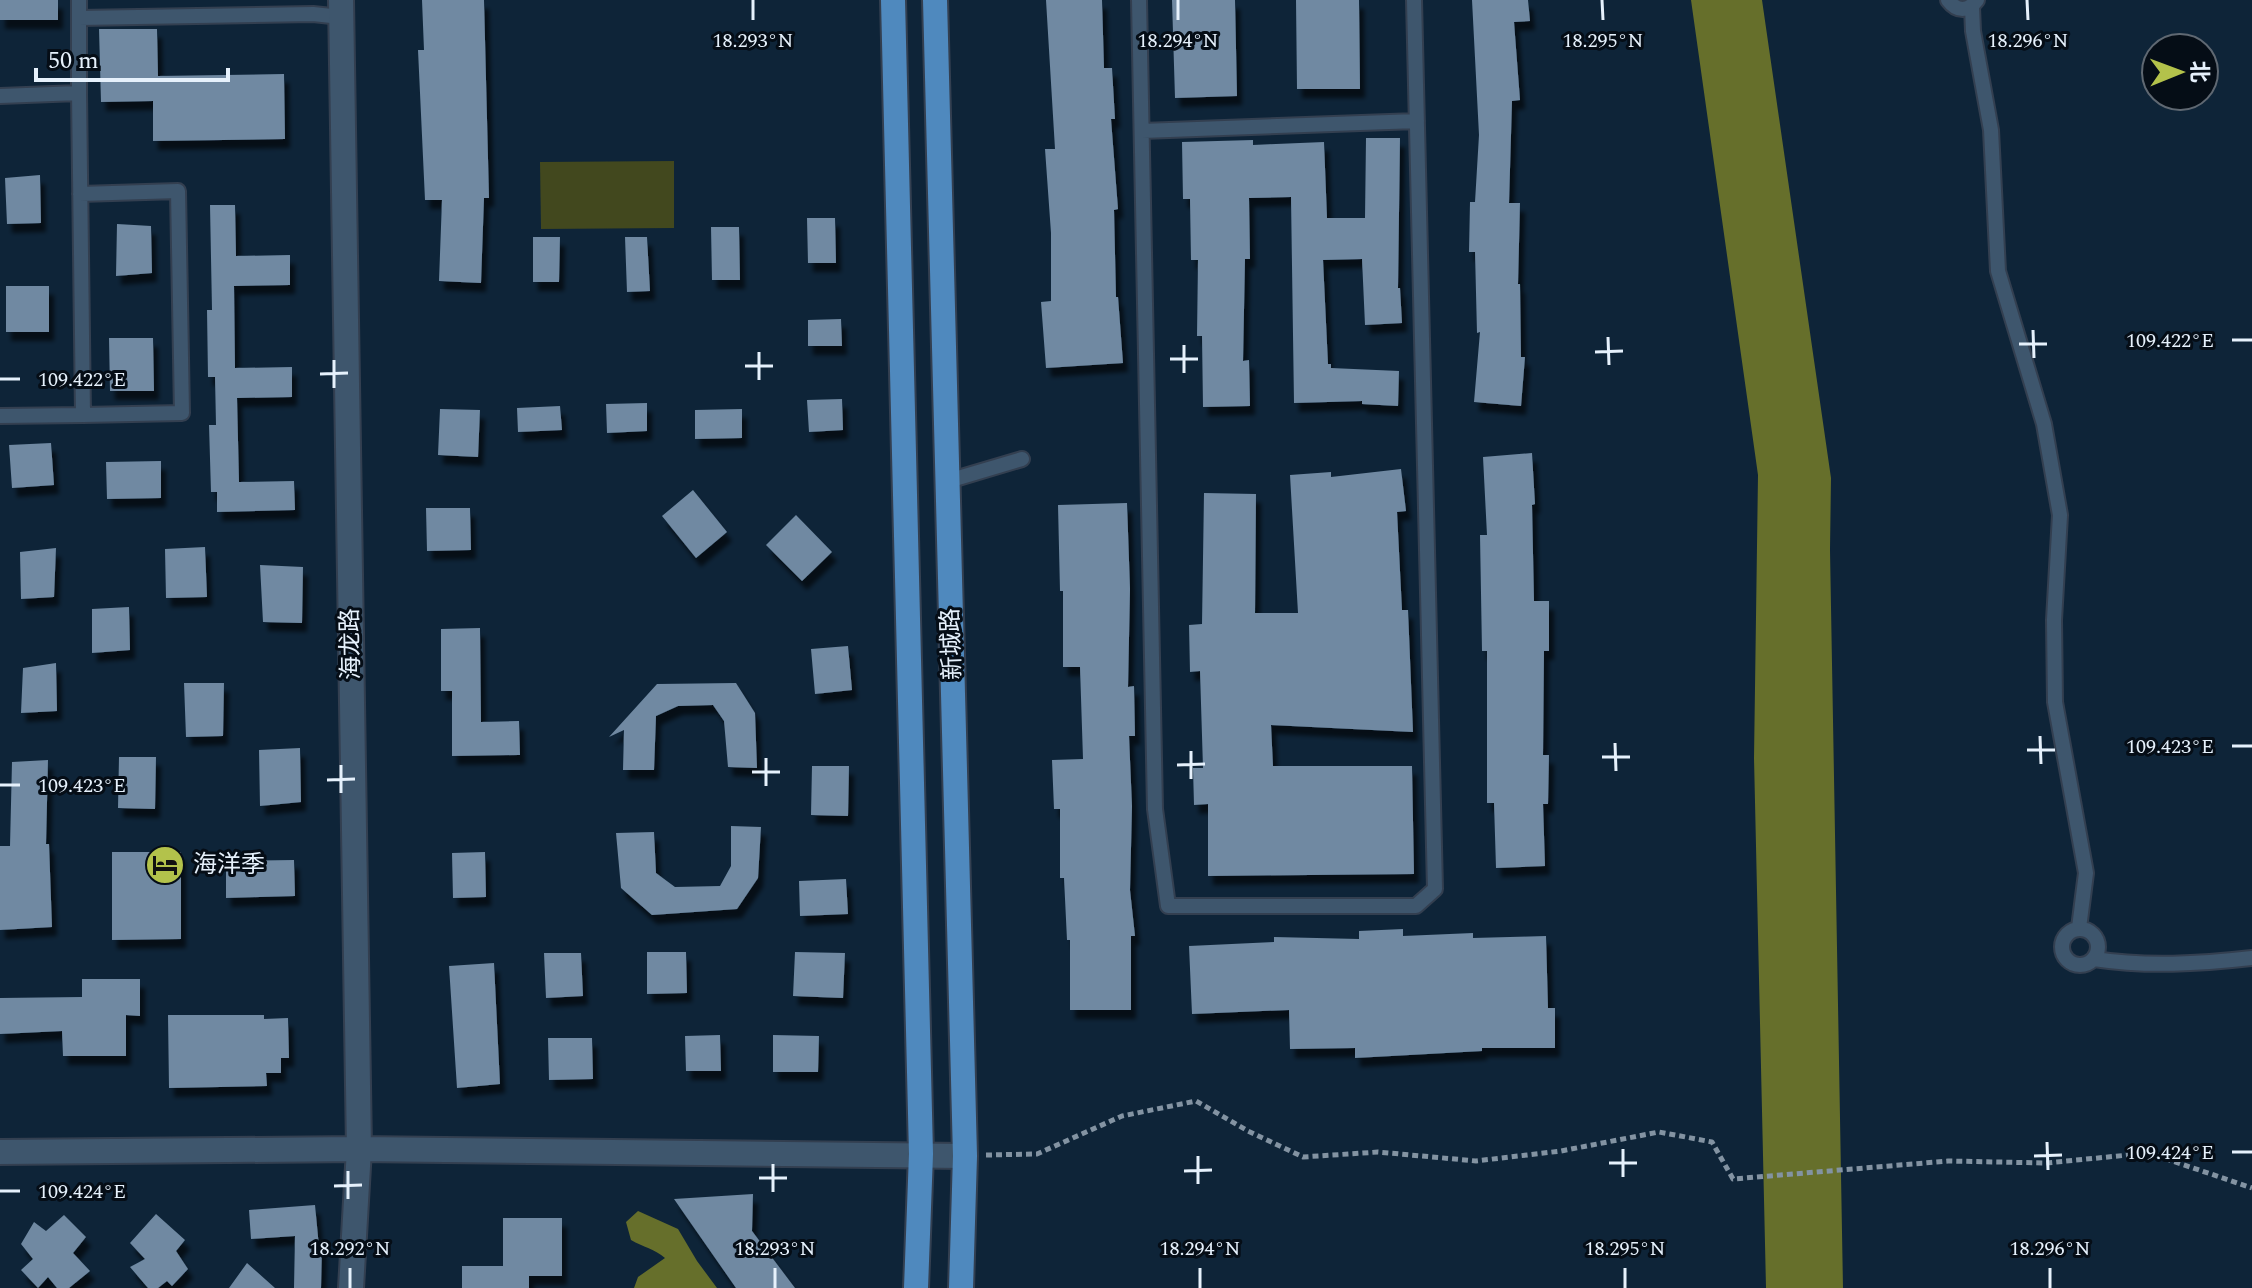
<svg xmlns="http://www.w3.org/2000/svg" width="2252" height="1288" font-family="Spectral,'Noto Sans SC',serif">
<style>
.green{fill:#42481e}
.water{fill:#666f2b}
.building{fill:#6f89a2;filter:url(#shadow)}
.lines{fill:none;stroke-linecap:round;stroke-linejoin:round}
.service-casing{stroke:#333f50;stroke-width:18}
.minor-casing{stroke:#333f50;stroke-width:28}
.primary-casing{stroke:#333f50;stroke-width:28}
.path{stroke:#8393a2;stroke-width:5;stroke-dasharray:6 4;stroke-linecap:butt}
.service{stroke:#3e566d;stroke-width:14}
.minor{stroke:#3e566d;stroke-width:24}
.primary{stroke:#4f89be;stroke-width:24}
.ticks{fill:none;stroke:#e6f1fc;stroke-width:3}
.labels{text-anchor:middle;dominant-baseline:central;stroke-width:6;stroke-linejoin:round;paint-order:stroke}
.street-label{font-size:24px;fill:#e6f1fc;stroke:#050d16}
.poi-label{font-size:24px;fill:#e6f1fc;stroke:#050d16;text-anchor:start}
.ticks-label{font-size:20px;text-anchor:middle;fill:#e6f1fc;stroke:#050d16;stroke-width:6;stroke-linejoin:round;paint-order:stroke}
</style>
<defs>
<filter id="shadow"><feDropShadow dx="5" dy="9" stdDeviation="2" flood-color="#0009"/></filter>
</defs>
<rect width="100%" height="100%" fill="#0e2438"/>
<path class="green" d="M674,161V228L541,229L540,162Z"/>
<path class="water" d="M1691,0H1762L1831,478L1830,550L1843,1288H1766L1754,758L1758,475Z
M638,1211L678,1229L697,1261L717,1288H634L638,1277L665,1258C655,1249 643,1247 631,1240L626,1222Z"/>
<path class="building" d="M0,0H58V20H0Z
M422,0H484L489,198H484L481,283L439,281L442,200H425L418,50H424Z
M1046,0H1102L1104,68H1112L1115,119H1111L1118,209L1114,210L1116,297H1118L1123,363L1046,368L1041,302L1051,301V233L1045,149H1055Z
M1172,0H1235L1237,96L1175,98Z
M1296,0H1359L1360,89H1297Z
M1472,0H1528L1530,21L1514,22L1520,100L1512,101L1509,203H1520L1518,284H1520L1521,357H1525L1521,406L1474,402L1480,332L1477,333L1475,252H1469L1470,202H1475L1479,135Z
M99,29H157L158,76L284,74L285,139L153,141V101L101,102Z
M1366,138H1400L1398,288H1400L1402,323L1365,325L1362,259L1323,260L1328,364H1331V368L1399,371L1398,406L1362,404V401L1294,403L1291,197L1249,198L1250,259H1245L1243,361L1249,360L1250,406L1203,407L1202,336H1197L1198,260H1191L1190,199H1183L1182,142L1253,140V145L1324,142L1327,218H1365Z
M40,175L41,223L7,224L5,178Z
M210,205H235L236,256L290,255V285L234,286L235,368L292,367V397L237,398L239,482L294,481L295,510L217,512V492H211L209,425H216L215,377H208L207,310H212Z
M807,218H835L836,263H808Z
M117,224L151,226L152,273L116,276Z
M711,227H739L740,280H712Z
M533,237H560L559,282H533Z
M625,237H647L650,291L627,292Z
M6,286H49V332H6Z
M841,319L842,346H808V320Z
M109,338H153L154,391H110Z
M842,399L843,430L809,432L807,400Z
M647,403V431L607,433L606,404Z
M560,406L562,430L518,432L517,408Z
M440,409L480,410L478,457L438,455Z
M742,409V438L695,439V410Z
M51,443L54,485L12,488L9,445Z
M1532,453L1535,504L1532,505L1534,601H1549V651H1544L1543,755H1549L1548,804H1543L1545,866L1496,868L1494,803H1487V651H1482L1480,535H1487L1483,457Z
M161,461V498L107,499L106,462Z
M1401,469L1406,511L1397,512L1402,610H1408L1413,732L1271,725L1273,766H1412L1414,874L1208,876V804L1194,805L1193,768H1203L1200,671L1190,672L1189,625L1202,624L1204,493L1256,494L1255,613H1298L1290,475L1331,472V477Z
M693,490L727,532L696,558L662,516Z
M1127,503L1130,589L1128,687L1134,686L1135,736H1129L1132,806L1130,890L1135,936H1131V1010H1070V940H1067L1064,878H1060V809H1054L1052,760L1083,759L1080,667H1063V591H1060L1058,505Z
M426,508H470L471,550L427,551Z
M796,515L832,552L802,581L766,545Z
M205,547L207,597L166,598L165,549Z
M56,548L54,597L21,599L20,552Z
M260,565L303,567L302,623L263,622Z
M129,607L130,650L92,653V609Z
M480,628L481,722L519,721L520,755L452,756V691H441V629Z
M848,646L852,690L815,694L811,649Z
M56,663L57,711L21,713L23,668Z
M184,683H224L223,736L186,737Z
M736,683L755,713L757,768L728,767L724,721L713,705L678,706L656,716L654,770H623L624,730L609,737L657,684Z
M300,748L301,802L260,806L259,750Z
M119,757H156L155,809L118,808Z
M48,760L46,844H49L52,927L0,930V846H10L12,762Z
M812,766H849L848,816L811,815Z
M731,826L761,827L758,878L737,909L652,915L621,888L616,833L654,832L656,873L675,887L720,886L731,866Z
M112,852H181V939L112,940Z
M485,852L486,897L453,898L452,853Z
M294,860L295,896L226,898V861Z
M846,879L848,914L800,916L799,881Z
M1403,929V936L1473,933V938L1546,936L1548,1008H1555V1048H1482V1051L1355,1058V1048L1290,1049L1289,1010L1192,1014L1189,946L1274,942V937L1359,939V931Z
M647,952H686L687,993L647,994Z
M795,952L845,953L843,998L793,996Z
M544,953H581L583,996L546,998Z
M494,963L500,1084L457,1088L449,966Z
M82,979H140V1016L126,1015V1056H63L62,1031L0,1034V998L82,997Z
M168,1015H264V1019L288,1018L289,1058H281V1073H266L267,1086L169,1088Z
M720,1035L721,1071H686L685,1036Z
M773,1035L819,1036L818,1072H773Z
M548,1038H592L593,1079L549,1080Z
M753,1194L752,1231L795,1288H736L674,1199Z
M315,1205L319,1247H322L321,1288H294L295,1236L251,1239L249,1210Z
M156,1214L185,1240L176,1251L188,1269L172,1286L167,1281L158,1288H148L130,1267L145,1259L130,1243Z
M64,1215L86,1237L73,1253L90,1271L69,1288H57L48,1277L38,1288L21,1270L33,1259L21,1244L34,1222L46,1231Z
M503,1218H562V1276H529V1288H462V1266H503Z
M247,1263L275,1288H229Z"/>
<g class="lines">
<defs>
<path id="service" d="M1139,0L1155,809L1168,906H1416L1435,889L1414,0
M1948,0C1957,12 1968,12 1977,0
M1972,7L1973,31L1991,130L1998,271L2044,424L2060,515L2054,620L2055,702L2086,873L2079,928
M79,18L313,14L341,17
M79,93V0
M0,96L79,93L83,415L0,416
M1142,131L1417,121
M80,194L178,191L182,413L83,415
M948,481L1022,459
M2062 947a18 18 0 1 1 36 0a18 18 0 1 1-36 0Z
M2094,959C2147,967 2199,964 2252,958"/>
<path id="minor" d="M341,0L359,1149L351,1288
M0,1152L359,1149L965,1156"/>
<path id="primary" d="M893,0L921,1154L916,1288
M935,0L965,1156L961,1288"/>
</defs>
<use href="#service" class="service-casing"/>
<use href="#minor" class="minor-casing"/>
<use href="#primary" class="primary-casing"/>
<path class="path" d="M986,1155L1037,1154L1122,1116L1196,1101L1248,1131L1303,1157L1378,1152L1476,1161L1561,1151L1659,1132L1712,1142L1733,1179L1948,1161L2046,1163L2149,1153L2252,1188"/>
<use href="#service" class="service"/>
<use href="#minor" class="minor"/>
<use href="#primary" class="primary"/>
</g>
<path class="ticks" d="M753,0V20M1178,0V20M1602,0L1603,20M2027,0L2028,20M2033,330L2034,358M1608,337L1609,365M2232,340H2252M2019,344H2047M1184,345V373M759,352V380M1595,352L1623,351M1170,359H1198M334,360V388M745,366H773M320,374L348,373M0,379H20M2040,736L2041,764M1615,743L1616,771M2232,746H2252M2027,750H2055M1191,751V779M1602,757H1630M766,758V786M341,765V793M1177,765L1205,764M752,772H780M327,780L355,779M0,785H20M2047,1142L2048,1170M1623,1149V1177M2232,1152H2252M1198,1156V1184M2034,1156L2062,1155M1609,1163H1637M773,1164V1192M348,1171V1199M1184,1171L1212,1170M759,1178H787M334,1186L362,1185M0,1191H20M350,1268V1288M775,1268V1288M1200,1268V1288M1625,1268V1288M2050,1268V1288"/>
<defs>
<symbol id="hotel-disc" viewBox="-11 -11 22 22"><circle r="9.5" fill="#b3c24b" stroke="#050d16"/><path d="M-6-4.5h1.5V1H6V5H4.5V3h-9V5H-6ZM-4 0a1.8 1.8 0 1 1 3.6 0ZM.5 0V-2.5h3Q6-2.5 6 0Z" fill="#111"/></symbol>
</defs>
<g fill-rule="evenodd">
<use href="#hotel-disc" x="143" y="843" width="44" height="44"/>
</g>
<g class="labels">
<g class="street-label">
<text transform="translate(351 644) rotate(-91)">海龙路</text>
<text transform="translate(952 644) rotate(-92)">新城路</text>
</g>
<g class="poi-label">
<text x="193" y="865">海洋季</text>
</g>
</g>
<g class="ticks-label">
<text x="753" y="47">18.293°N</text>
<text x="1178" y="47">18.294°N</text>
<text x="1603" y="47">18.295°N</text>
<text x="2028" y="47">18.296°N</text>
<text x="2170" y="347">109.422°E</text>
<text x="82" y="386">109.422°E</text>
<text x="2170" y="753">109.423°E</text>
<text x="82" y="792">109.423°E</text>
<text x="2170" y="1159">109.424°E</text>
<text x="82" y="1198">109.424°E</text>
<text x="350" y="1255">18.292°N</text>
<text x="775" y="1255">18.293°N</text>
<text x="1200" y="1255">18.294°N</text>
<text x="1625" y="1255">18.295°N</text>
<text x="2050" y="1255">18.296°N</text>
</g>
<g transform="translate(2180 72) rotate(89)"><circle r="38" fill="#050d16" stroke="#5f6872" stroke-width="2"/>
<path d="M0-6L14 30L0 20L-14 30Z" fill="#b3c24b"/>
<text y="-12" font-size="22" font-weight="bold" text-anchor="middle" fill="#e6f1fc">北</text>
</g>
<path d="M36 68v12h192v-12" fill="none" stroke="#e6f1fc" stroke-width="4"/>
<text x="48" y="68" font-size="24" fill="#e6f1fc" stroke="#050d16" stroke-width="6" paint-order="stroke">50 m</text>
</svg>
